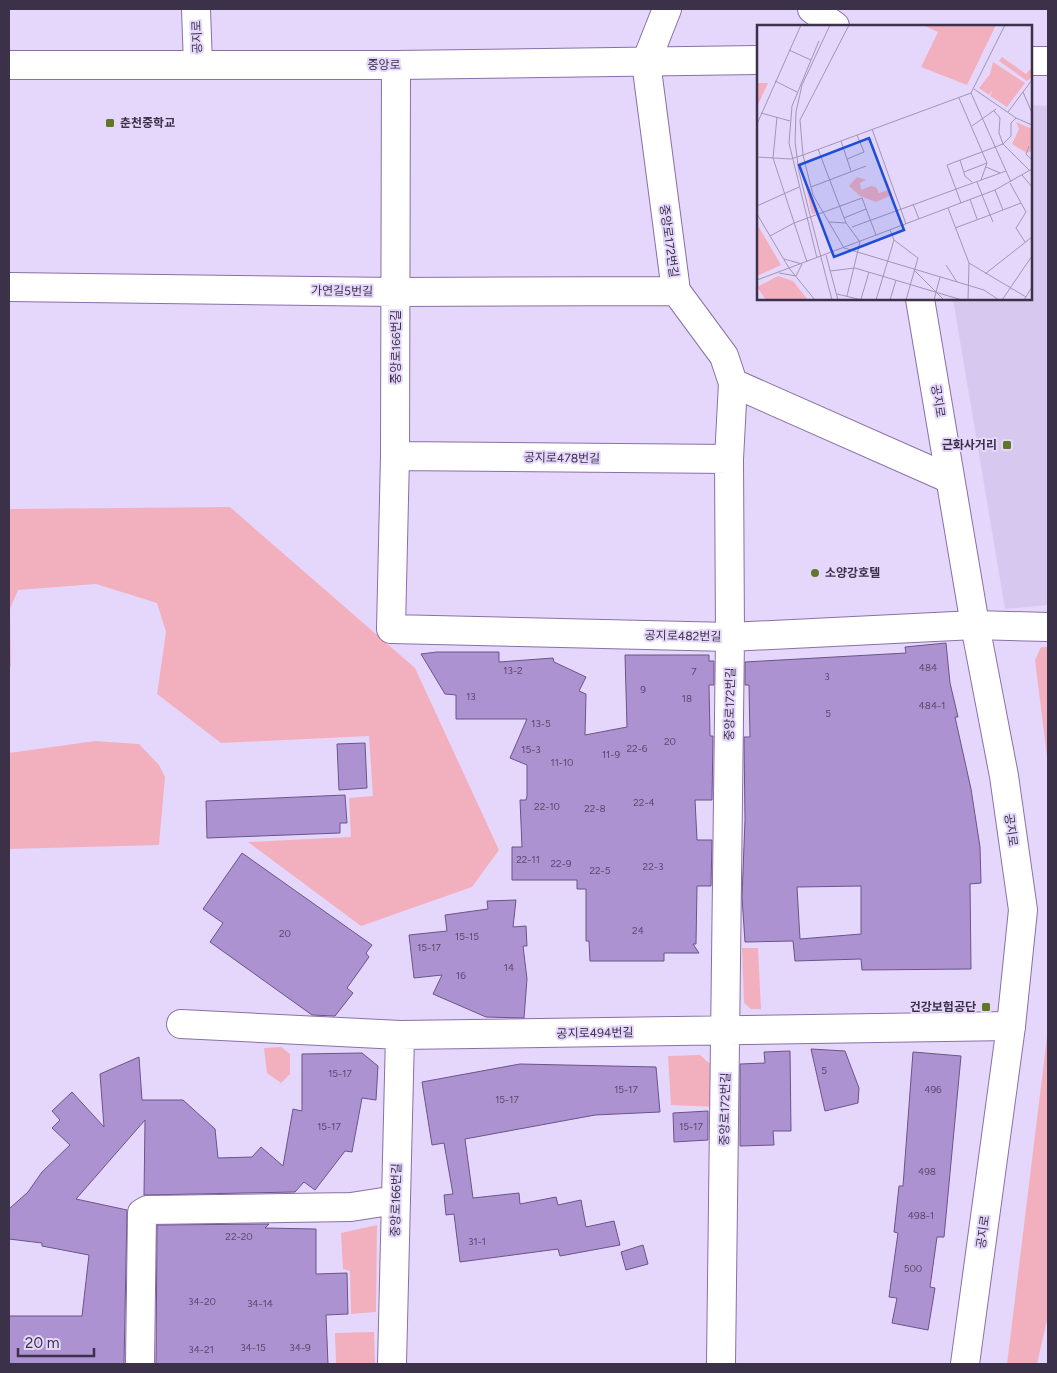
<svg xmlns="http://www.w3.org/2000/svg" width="1057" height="1373" font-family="Figtree,'Noto Sans KR',sans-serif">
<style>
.built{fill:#d7c8ef}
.green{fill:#f2b0bf}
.building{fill:#ad92d1;stroke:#6b5488;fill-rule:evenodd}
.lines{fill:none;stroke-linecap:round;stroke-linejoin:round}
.minor-casing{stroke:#8870a7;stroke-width:30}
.tertiary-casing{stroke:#8870a7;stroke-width:30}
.minor{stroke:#fff;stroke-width:28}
.tertiary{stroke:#fff;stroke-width:28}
.poi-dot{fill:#607728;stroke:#e5d7fb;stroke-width:2}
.labels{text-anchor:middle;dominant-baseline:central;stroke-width:4;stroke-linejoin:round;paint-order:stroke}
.number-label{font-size:10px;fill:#58496b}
.street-label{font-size:12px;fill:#3b3149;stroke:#e5d7fb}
.poi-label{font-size:12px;font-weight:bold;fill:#3b3149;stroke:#e5d7fb;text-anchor:start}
.inset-road{fill:none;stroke:#a195b4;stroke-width:1}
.view{fill:#1d4ed8;fill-opacity:0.15;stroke:#1d4ed8;stroke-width:2.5}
.inset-edge{fill:none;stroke:#3b3149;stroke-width:2.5}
</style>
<rect width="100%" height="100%" fill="#e5d7fb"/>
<path class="built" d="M1031,105L1048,106V605L1005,609L953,299H1031Z"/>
<path class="green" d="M230,507L415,668L499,850L472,887L361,926L248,842L351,837L349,798L373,796L369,736L221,743L157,694L166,632L157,603L96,584L18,590L10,609L11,666L9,669V509Z
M1041,647H1048V765L1035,660Z
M95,741L139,744L159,765L165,777L159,845L9,849V753Z
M742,948H758L761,1009H751L744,1003Z
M1048,1029V1316L1037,1364H1007Z
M281,1047L290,1054V1074L281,1083L267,1073L264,1048Z
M700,1055L715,1068V1107L671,1105L668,1056Z
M377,1225L376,1312L351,1314L350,1271L343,1269L341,1233Z
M374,1332L375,1364H336L335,1333Z"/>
<path class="building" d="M946,643L950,683L958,717H955L971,789L980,847L981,883L970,884L971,969L862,970L861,959L795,961L793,941L745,942L742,897L745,820L744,737H750L749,685H745V662L906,653L905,647ZM861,886V934L800,939L797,887Z
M437,652H499V662L553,658L554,662L586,677L579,691L586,694L585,735L627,727L625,655H709V661H714V685H709L710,736H713L712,800H695L697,840H712L711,886H697L696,944H693L699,953H664V961H590L589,941H586V889H577V880H512V847H522L520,800H526L527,796V765L510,758L527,719H456V695L445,694L421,654Z
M365,743L367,788L339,790L337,744Z
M345,795L347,823H340V833L207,838L206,801Z
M242,853L372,945L366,953L369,957L347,988L353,993L335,1016L312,1015L210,942L223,923L203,909Z
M516,900L513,927L526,926L527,946H523L527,979L524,1018L486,1017L433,994L442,975L414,978L409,935L447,931L445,915L488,909L487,901Z
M811,1049L845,1051L859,1088L858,1103L825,1111Z
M790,1051L791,1131H773L774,1145L740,1146V1064L765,1063L764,1052Z
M913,1052L961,1056L944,1237H937L930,1287L935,1288L928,1330L892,1323L897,1298L889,1297L898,1233L894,1232L899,1186H903Z
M362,1053L378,1066L376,1100L362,1098L352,1152L345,1151L315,1190L304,1182L295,1192L144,1195L145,1120L76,1199L127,1210L124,1364H9V1316H82L89,1255L42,1246V1243L9,1239V1209L28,1192L42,1172L70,1145L52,1128L60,1120L52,1111L72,1092L104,1127L100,1074L139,1057L142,1100H183L215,1129L218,1158L252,1157L261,1147L283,1166L293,1109L302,1111V1054Z
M520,1064L656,1067L660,1112L595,1115L465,1139L473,1198L519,1193L520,1204L556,1197L558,1205L581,1200L586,1227L614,1221L620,1245L560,1256L558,1249L460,1262L454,1214L446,1215L444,1195L453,1194L444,1143L432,1145L422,1082Z
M708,1111V1140L674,1142L673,1113Z
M269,1224L265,1228L316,1229V1274L347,1273L348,1314L326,1315L328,1364H156L157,1225Z
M643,1245L648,1264L626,1270L621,1252Z"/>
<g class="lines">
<defs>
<path id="minor" d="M196,9L198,65
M667,9L646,62L676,291L724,356L733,383L729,459L730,637L721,1364
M396,65L395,456L391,629L730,637L975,625L1048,627
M9,287L396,292L676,291
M733,383L950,479
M395,456L729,459
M181,1024L400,1035L1011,1026
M140,1364L142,1213L147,1210L351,1207L396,1200
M392,1364L400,1035"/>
<path id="tertiary" d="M812,9L835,26
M1031,61H1048
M9,65H396L758,60
M920,299L975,625L1004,776L1023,910L1011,1026L965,1364"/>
</defs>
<use href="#minor" class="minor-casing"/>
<use href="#tertiary" class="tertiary-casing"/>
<use href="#minor" class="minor"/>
<use href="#tertiary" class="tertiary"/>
</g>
<g class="poi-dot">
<rect x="105" y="118" width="10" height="10" rx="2.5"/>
<rect x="1002" y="440" width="10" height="10" rx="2.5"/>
<circle cx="815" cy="573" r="5"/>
<rect x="981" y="1002" width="10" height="10" rx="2.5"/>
</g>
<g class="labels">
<g class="number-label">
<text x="928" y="667">484</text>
<text x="513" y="670">13-2</text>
<text x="694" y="671">7</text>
<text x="827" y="676">3</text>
<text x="643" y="689">9</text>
<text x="471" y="696">13</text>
<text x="687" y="698">18</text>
<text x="932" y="705">484-1</text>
<text x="828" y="713">5</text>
<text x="541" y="723">13-5</text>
<text x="670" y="741">20</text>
<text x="637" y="748">22-6</text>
<text x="531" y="749">15-3</text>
<text x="611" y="754">11-9</text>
<text x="562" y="762">11-10</text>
<text x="644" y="802">22-4</text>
<text x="547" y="806">22-10</text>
<text x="595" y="808">22-8</text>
<text x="528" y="859">22-11</text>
<text x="561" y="863">22-9</text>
<text x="653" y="866">22-3</text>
<text x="600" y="870">22-5</text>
<text x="638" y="930">24</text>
<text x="285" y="933">20</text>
<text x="467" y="936">15-15</text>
<text x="429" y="947">15-17</text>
<text x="509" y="967">14</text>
<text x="461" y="975">16</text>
<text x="824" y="1070">5</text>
<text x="340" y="1073">15-17</text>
<text x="626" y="1089">15-17</text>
<text x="933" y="1089">496</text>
<text x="507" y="1099">15-17</text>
<text x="329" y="1126">15-17</text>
<text x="691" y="1126">15-17</text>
<text x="927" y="1171">498</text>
<text x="921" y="1215">498-1</text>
<text x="239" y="1236">22-20</text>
<text x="477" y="1241">31-1</text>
<text x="913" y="1268">500</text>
<text x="202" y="1301">34-20</text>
<text x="260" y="1303">34-14</text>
<text x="253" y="1347">34-15</text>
<text x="300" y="1347">34-9</text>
<text x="201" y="1349">34-21</text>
</g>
<g class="street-label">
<text transform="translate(197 37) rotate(-92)">공지로</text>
<text x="384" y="65">중앙로</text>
<text transform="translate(669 241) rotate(82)">중앙로172번길</text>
<text transform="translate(342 291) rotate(1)">가연길5번길</text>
<text transform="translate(396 347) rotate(-90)">중앙로166번길</text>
<text transform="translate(938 401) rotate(81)">공지로</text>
<text transform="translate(562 458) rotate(1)">공지로478번길</text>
<text transform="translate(683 636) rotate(1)">공지로482번길</text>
<text transform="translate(730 704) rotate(-89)">중앙로172번길</text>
<text transform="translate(1011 830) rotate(82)">공지로</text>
<text transform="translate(595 1033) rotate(-1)">공지로494번길</text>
<text transform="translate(725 1109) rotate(-89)">중앙로172번길</text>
<text transform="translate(396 1200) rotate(-89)">중앙로166번길</text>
<text transform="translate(983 1232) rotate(-82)">공지로</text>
</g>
<g class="poi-label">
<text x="120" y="123">춘천중학교</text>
<text x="997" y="445" text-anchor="end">근화사거리</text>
<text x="825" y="573">소양강호텔</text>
<text x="976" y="1007" text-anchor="end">건강보험공단</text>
</g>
</g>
<g transform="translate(757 25)">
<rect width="275" height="275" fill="#e5d7fb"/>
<path d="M166,0H239L210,60L164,42L181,7ZM245,32L269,49L275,42V52L270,56L242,36ZM236,37L268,58L250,82L233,71L236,65L232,70L222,63L233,49ZM1,58H11L0,82V77ZM259,97L275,104V126L270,128L255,119L262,104ZM43,136L53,172L61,188L55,189ZM100,152L109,155L103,158L104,165L114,161L119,162L122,168L131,165L130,155L135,170L119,177L103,171L92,161ZM0,199L24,240L0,251ZM21,251L36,256L51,275H9L0,262Z" fill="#f2b0bf"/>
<path class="inset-road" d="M73,0L45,60L39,87L38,117L42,147L75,275M92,0L43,95L46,130L56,170L87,223L227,265L242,275M32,25L54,35L35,81L32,118L60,233M54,35L62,16M18,56L40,67M217,64L259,93L275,100M266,67L275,88M214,68L254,157M202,73L230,138L207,147M237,86L243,93L242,108L246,119L272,145M251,87L275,55M4,88L33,96M20,92L16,133L50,237M0,99L44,0M215,101L239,84M115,104L149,199M84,116L94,146M272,121L269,129L275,135M61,124L89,198L103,217L90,271M0,132L34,134L46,130L214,68L248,0M90,134L107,127L100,110M203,135L208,151L215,157M229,142L243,148M265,150L275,162M224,155L230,138M220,157L233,190L264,178M253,158L269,187L259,203L268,217M54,162L109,141M238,165L246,185M213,174L220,194M204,178L190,140L246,119L254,111V98L259,93M156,179L162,194M0,181L42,162M191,183L212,238L211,275M0,189L32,243L0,255M87,193L109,184M72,197L89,198M95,202L249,146M198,203L233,190L236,197M13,211L37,198L105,173L119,210M137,215L161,233L149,275M69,230L81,275M212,238L269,272M189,240L200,257M157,245L187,275M73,246L98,243L205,275M22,248L39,251L45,239L27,234M228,249L275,212M80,269L105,275M104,274L112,247M58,275L32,243L238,165L275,144M119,275L137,215L133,205M133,275L139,255M177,275L183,252M245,275L275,231M267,275L275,262"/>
<path class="view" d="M112,113L147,205L77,232L42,140Z"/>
<rect width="275" height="275" class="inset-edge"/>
</g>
<rect width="1057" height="1373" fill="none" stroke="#3b3149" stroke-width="20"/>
<path d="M18 1348v8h76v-8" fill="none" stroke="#3b3149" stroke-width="2.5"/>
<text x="25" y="1348" font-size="15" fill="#3b3149" stroke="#e5d7fb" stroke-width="4" paint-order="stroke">20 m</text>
</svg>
